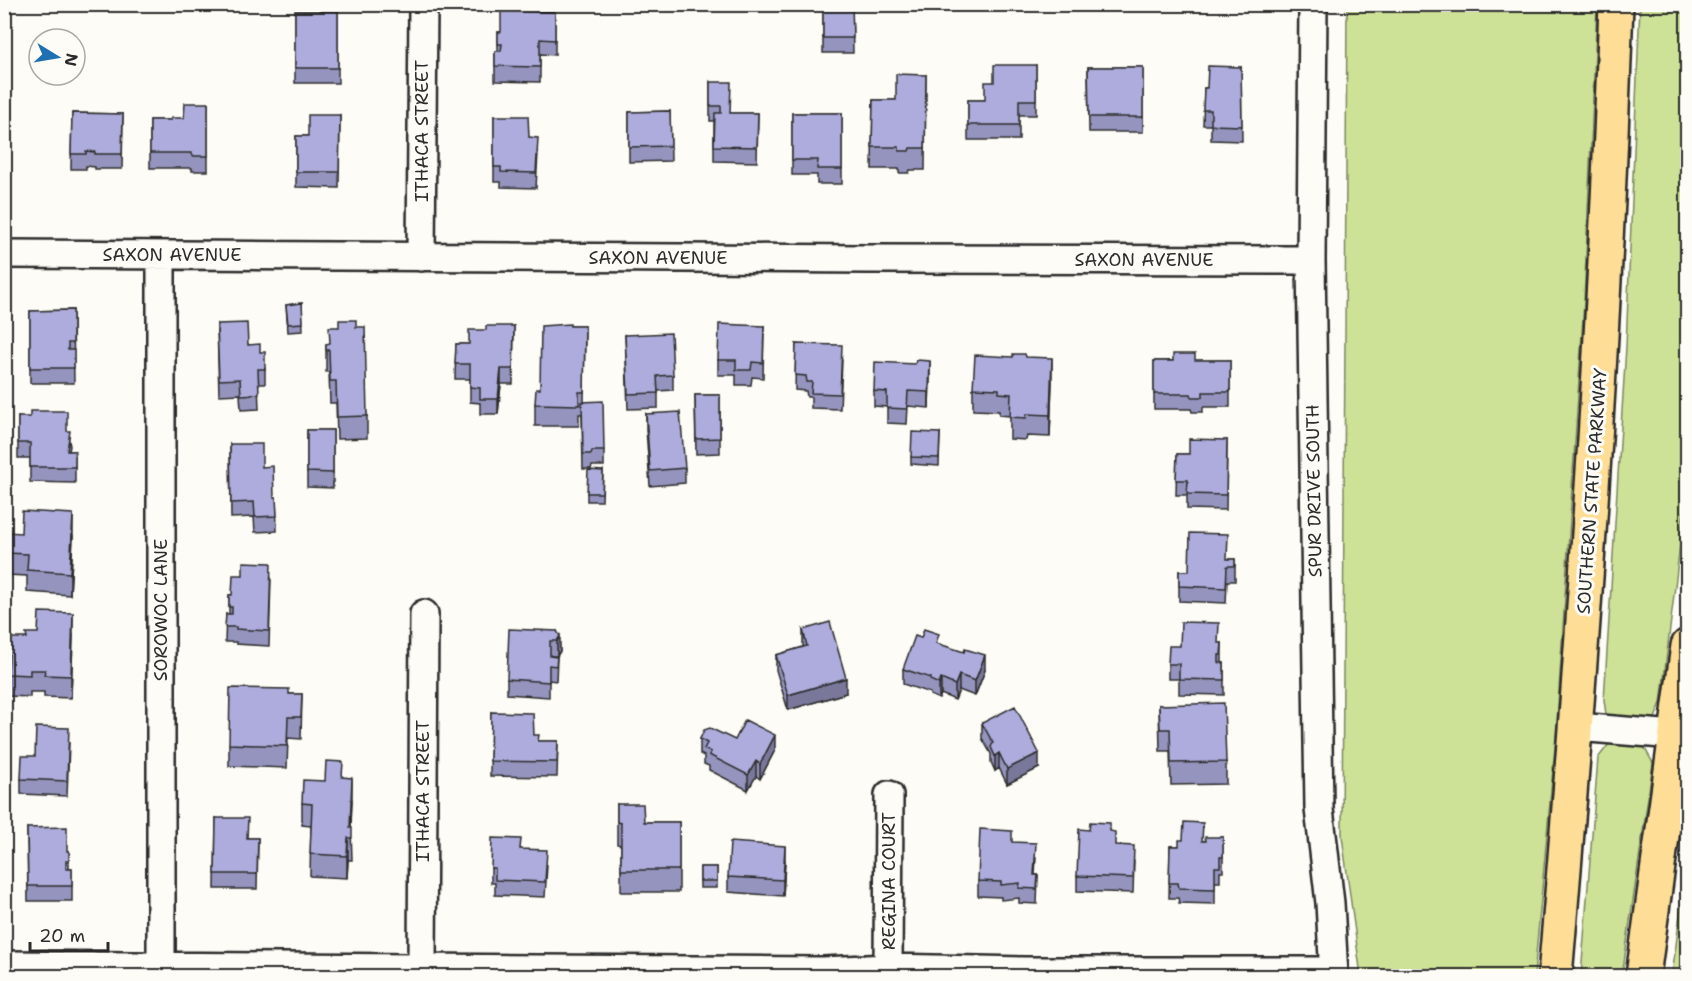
<svg xmlns="http://www.w3.org/2000/svg" width="1692" height="981" font-family="'Shantell Sans',sans-serif">
<style>
.green{fill:#cde297;stroke:#7c8661;stroke-width:1.5}
.lines{fill:none;stroke-linecap:round;stroke-linejoin:round}
.minor-casing{stroke:#2b2b2b;stroke-width:32}
.highway-casing{stroke:#2b2b2b;stroke-width:38}
.minor{stroke:#fdfcf7;stroke-width:27}
.highway{stroke:#fede96;stroke-width:33}
.wall{fill:#9594be;stroke:#2b2b2b;stroke-width:1.5}
.shaded-wall{fill:#79789b;stroke:#2b2b2b;stroke-width:1.5}
.building{fill:#adacdd;stroke:#2b2b2b;stroke-width:1.5}
.labels{text-anchor:middle;dominant-baseline:central;stroke-width:6;stroke-linejoin:round;paint-order:stroke}
.street-label{font-size:18px;fill:#2b2b2b;stroke:#fdfcf7}
</style>
<rect width="100%" height="100%" fill="#fdfcf7"/>
<filter id="ink" filterUnits="userSpaceOnUse"><feTurbulence type="fractalNoise" baseFrequency=".0167" numOctaves="2"/><feDisplacementMap in="SourceGraphic" scale="12" xChannelSelector="R" yChannelSelector="G"/><feConvolveMatrix kernelMatrix="1 2 1 2 8 2 1 2 1" color-interpolation-filters="sRGB"/></filter>
<g filter="url(#ink)">
<path class="green" d="M1347,5H1597L1584,302L1556,736L1534,976H1361L1342,836Z
M1640,5H1687V486L1661,703L1655,718C1640,725 1620,724 1606,714L1604,700L1626,347Z
M1627,742L1644,747L1653,763L1622,976H1581L1598,758L1609,744Z
M1687,860V976H1672Z"/>
<g class="lines">
<defs>
<path id="minor" d="M1313,4L1311,260L1319,809L1330,903L1334,976
M4,254L868,259L1311,260
M161,255V966
M421,257L423,4
M1577,727L1675,735
M4,965L823,971L888,968L1025,971H1333
M422,968L424,614
M888,968L889,795"/>
<path id="highway" d="M1555,976C1583,652 1605,330 1616,4
M1643,976L1688,646"/>
</defs>
<use href="#minor" class="minor-casing"/>
<use href="#highway" class="highway-casing"/>
<use href="#minor" class="minor"/>
<use href="#highway" class="highway"/>
</g>
<path class="wall" d="M823,4H852L853,53H823Z
M295,11H338V83H295Z
M553,12H555V55L540,54V82L495,81V51H498V32H501Z
M1036,65V115H1019V140H968V100H985L994,82Z
M1088,67H1143V132H1089Z
M1241,67L1242,141L1211,140V125H1203L1204,88H1207Z
M926,75L925,170H910L909,173H899V169H872L873,100H896Z
M710,82L730,113H758L757,162L714,161V121H710Z
M4,89H11V146H4Z
M208,103V171H192V168H150V120H171L184,118Z
M670,111L671,161L629,162V112Z
M72,113L123,114L122,169H95V167L86,166V169H71Z
M792,113H842V184H817V175H792Z
M340,115L339,188L296,187V136H308Z
M494,116L529,137L538,153L536,188L501,187V182H494Z
M302,303L303,331L288,332L286,305Z
M73,310L74,383H30V311Z
M217,324L260,352L265,369V384H258L259,409L241,410L240,394L219,395Z
M514,326L513,384H501L498,414H480V403L470,402V379H455L456,344H469L486,330Z
M570,326H585L584,402L604,451V466H592L591,469H583L582,414H579V426H535V404L540,389Z
M764,326L763,378L752,377L751,385H736V375H718V360Z
M356,327L367,416V438L337,439L336,403H330L329,372H326V344H329Z
M625,335L673,375V390L658,391V408L628,409Z
M796,344L842,360L840,409L811,408V397H807L806,391L795,390Z
M1013,357H1026L1052,380L1050,437L1027,436L1026,440L1010,439V416L999,415V411L973,410V388Z
M1230,360V407H1203V412H1192L1191,409H1154V361Z
M930,376L929,408L908,406L907,424L887,423V407L874,406V391Z
M695,395H720V453L696,454Z
M646,414L685,468V483L650,486L646,429Z
M18,417L67,431L70,446L69,451H75V483L30,482V458H18Z
M307,430H333V488L307,487Z
M940,433L939,466L911,464V457Z
M1227,440L1226,510L1187,509V495H1176L1177,454H1189Z
M230,444L262,467L274,497H276L277,531L255,532L254,517L231,518Z
M603,471L602,501H587V493Z
M73,536L70,595L27,592V576L6,575V553Z
M1228,559H1235V581H1227L1226,603L1179,601V571H1189Z
M271,578L269,646L236,644V642H225L226,614H229V595H232Z
M803,630L846,693L788,710L776,670V655L803,647Z
M557,631L560,651L557,656H550L557,657L556,681L549,680V697L507,694V679Z
M73,635L71,698L44,697V692H30V697L8,696V674L26,638Z
M1222,643V663H1224V695L1179,694V679H1168V664L1180,646Z
M939,644L985,670L975,696L959,690L955,700L941,694L939,699L930,695V693L903,684V669Z
M289,694H302L301,739L288,738L287,768L229,766V744Z
M1159,705L1226,762V784L1171,785L1170,751H1160Z
M491,712L534,735L539,741H558L557,777L490,776Z
M982,723L1039,768L1007,784L999,768L995,771L991,762V754L982,738Z
M700,739L735,740L775,750L760,779L756,776L748,790L709,770V766L704,764V756L700,754Z
M69,743L67,796L21,794V779L35,756Z
M343,777L352,800L351,828L352,860H348L347,878L310,876L311,826L302,825V803L325,781Z
M617,804L644,822H679V892H621V845L617,844Z
M216,818L248,838H258L257,889H215Z
M27,828L67,851H69V869H72V901H28Z
M1110,831L1115,845L1134,861L1133,893L1077,891V876Z
M1223,837V872H1220V882H1215V904L1179,903L1178,898H1169L1170,846H1179L1203,841Z
M1012,842L1036,858L1035,875H1038L1037,904L1019,903V898L1001,900V897L978,896V881Z
M521,849L547,865L545,897L495,895V883H491V868Z
M785,861L783,896L728,892V877Z
M700,867H717V888H700Z"/>
<path class="shaded-wall" d="M1052,358V380L1050,437V415Z
M930,361V376L929,408V392Z
M501,369V384L498,414V399Z
M73,514V536L70,595V573Z
M73,613V635L71,698V676Z
M560,636V651L557,656V641Z
M985,655V670L975,696V681Z
M959,675V690L955,700V685Z
M846,678V693L788,710V695Z
M941,679V694L939,699V684Z
M775,735V750L760,779V764Z
M999,753V768L995,771V756Z
M1039,753V768L1007,784V769Z
M756,761V776L748,790V775Z
M352,778V800L350,838Z
M348,838V860L347,878V856Z
M785,846V861L783,896V880Z"/>
<path class="building" d="M536,4H553V11H536Z
M823,4H852L853,38H823Z
M295,11H338V68H295Z
M501,11L555,12V40L540,39V67L495,66V51H501L502,44H498V32H501Z
M994,65H1036V100H1019V125H968V100H985V82H994Z
M1208,66L1241,67L1242,126L1211,125V110H1203L1204,88H1207Z
M1088,67H1143V117H1089Z
M896,74L926,75L925,148H910L909,151H899V147H872L873,100H896Z
M710,82H731L730,113H758L757,147L714,146L715,113H721V106H710Z
M4,89H11V124H4Z
M185,103H208V156H192V153H150V120H171V118H184Z
M670,111L671,146L629,147V112Z
M72,113L123,114L122,154H95V152L86,151V154H71Z
M792,113H842V169H817L818,160H792Z
M308,115H340L339,172H296V136H308Z
M494,116H528L529,137L538,138L536,173L501,172V167H494Z
M302,303L303,323L288,324L286,305Z
M73,310V343H68V350H74V368H30V311Z
M339,320H356V327H365L367,416L337,417L336,381H330L329,350H326V344L330,343L329,327H339Z
M247,323L248,345L260,344V352H265V369H258L259,394L241,395L240,379L219,380L217,324Z
M570,324V326H585L584,392H579V405L535,404L536,389H540L541,326Z
M719,324L764,326L763,363L752,362L751,370H736V360H718Z
M486,326H514L513,369H501L498,399H480V388L470,387V364H455L456,344H469V330H486Z
M671,333L673,375L657,376L658,393L628,394L625,335Z
M796,344L842,345L840,394L811,393L812,382H807L806,376L795,375Z
M1013,354H1025L1026,357L1052,358L1050,415L1027,414L1026,418L1010,417L1011,394L999,393V389L973,388L975,355L1013,357Z
M1173,354H1195V360H1230V392H1203V397H1192L1191,394H1154V361H1173Z
M916,360L930,361L929,392L908,391L907,409L887,408V392L874,391L875,362L915,364Z
M695,395H720V438L696,439Z
M603,401L604,451H592L591,454H583L582,402Z
M30,411H67V431H70L67,451H75V467H30V443H18V417H30Z
M680,412L685,468L650,471L646,414Z
M307,430H333V473L307,472Z
M912,432L940,433L939,458L911,457Z
M1189,439L1227,440L1226,495L1187,494L1188,480H1176L1177,454H1189Z
M230,444H262V467L273,466L274,497H276L277,516L255,517L254,502L231,503Z
M588,470L603,471L602,493H587Z
M22,511L73,514L70,573L27,570L28,554L6,553L7,532L21,533Z
M1190,533L1228,534L1227,559H1235V566H1227L1226,588L1179,586V571H1189Z
M243,562L271,563L269,631L236,629V627H225L226,614H232V607H229V595H232L233,575H243Z
M39,612L73,613L71,676L44,675L45,670H30V675L8,674L10,638H27L26,633H38Z
M830,622L846,678L788,695L776,655L807,646L803,630Z
M1181,622L1219,623L1218,643H1222L1221,655H1219V663H1224V680L1179,679V664H1168L1169,646H1180Z
M509,629L557,631L560,636L557,641H550V656L557,657L556,666L549,665V682L507,679Z
M924,629L939,634L936,643L964,652L965,649L985,655L975,681L959,675L955,685L941,679L939,684L930,680L931,678L903,669L915,636L921,638Z
M230,688L289,689V694H302L301,717H288L287,746L229,744Z
M1224,703L1226,762L1171,763L1170,729H1160L1159,705Z
M1015,706L1039,753L1007,769L999,753L995,756L991,747L993,743L982,723Z
M491,712L533,713L534,735H539L538,741H558L557,762L490,761Z
M745,720L775,735L760,764L756,761L748,775L709,755L711,752L704,749L707,743L700,739L704,730L710,728L735,740Z
M36,727L69,728L67,781L21,779L22,756H35Z
M326,761L343,762L342,777L352,778L350,828H352V838H348L347,856L310,854L312,804L302,803L303,780L325,781Z
M617,804H643L644,822H679V870H621V823L617,822Z
M216,818H248L247,838H258L257,874H215Z
M1090,822L1110,823V831L1115,832V845L1134,846L1133,878L1077,876L1079,829L1089,830Z
M1184,822L1203,823L1202,841H1206L1205,837H1223V857H1220V867H1215V889L1179,888L1178,883H1169L1170,846H1179V840H1183Z
M67,827V851H69V861H66V869H72V886H28L27,828Z
M980,829L1012,831V842L1036,843L1034,875H1038L1037,889L1019,888L1020,883L1001,885V882L978,881Z
M492,838L521,839L520,849L547,850L545,882L495,880V868H491Z
M730,842L785,846L783,880L728,877Z
M700,867H717V881H700Z"/>
</g>
<g class="labels">
<g class="street-label">
<text transform="translate(422 131) rotate(-90)">ITHACA STREET</text>
<text x="172" y="255">SAXON AVENUE</text>
<text x="658" y="258">SAXON AVENUE</text>
<text x="1144" y="260">SAXON AVENUE</text>
<text transform="translate(1314 491) rotate(-91)">SPUR DRIVE SOUTH</text>
<text transform="translate(1592 491) rotate(-86)">SOUTHERN STATE PARKWAY</text>
<text transform="translate(161 610) rotate(-90)">SOROWOC LANE</text>
<text transform="translate(423 791) rotate(-90)">ITHACA STREET</text>
<text transform="translate(889 881) rotate(-90)">REGINA COURT</text>
</g>
</g>
<rect width="1692" height="981" fill="none" stroke="#fdfcf7" stroke-width="24"/>
<rect x="12" y="12" width="1668" height="957" fill="none" stroke="#2b2b2b" stroke-width="2" filter="url(#ink)"/>
<g transform="translate(57 57) rotate(101)"><circle r="28" fill="#fdfcf7" stroke="#a9a8a5" stroke-width="1.5"/>
<path d="M0-4.5L10 22L0 15L-10 22Z" fill="#1f6fb2"/>
<text y="-9" font-size="16" font-weight="bold" text-anchor="middle" fill="#2b2b2b">N</text>
</g>
<path d="M30 942v9h78v-9" fill="none" stroke="#2b2b2b" stroke-width="3"/>
<text x="39" y="942" font-size="18" fill="#2b2b2b" stroke="#fdfcf7" stroke-width="4.5" paint-order="stroke">20 m</text>
</svg>
